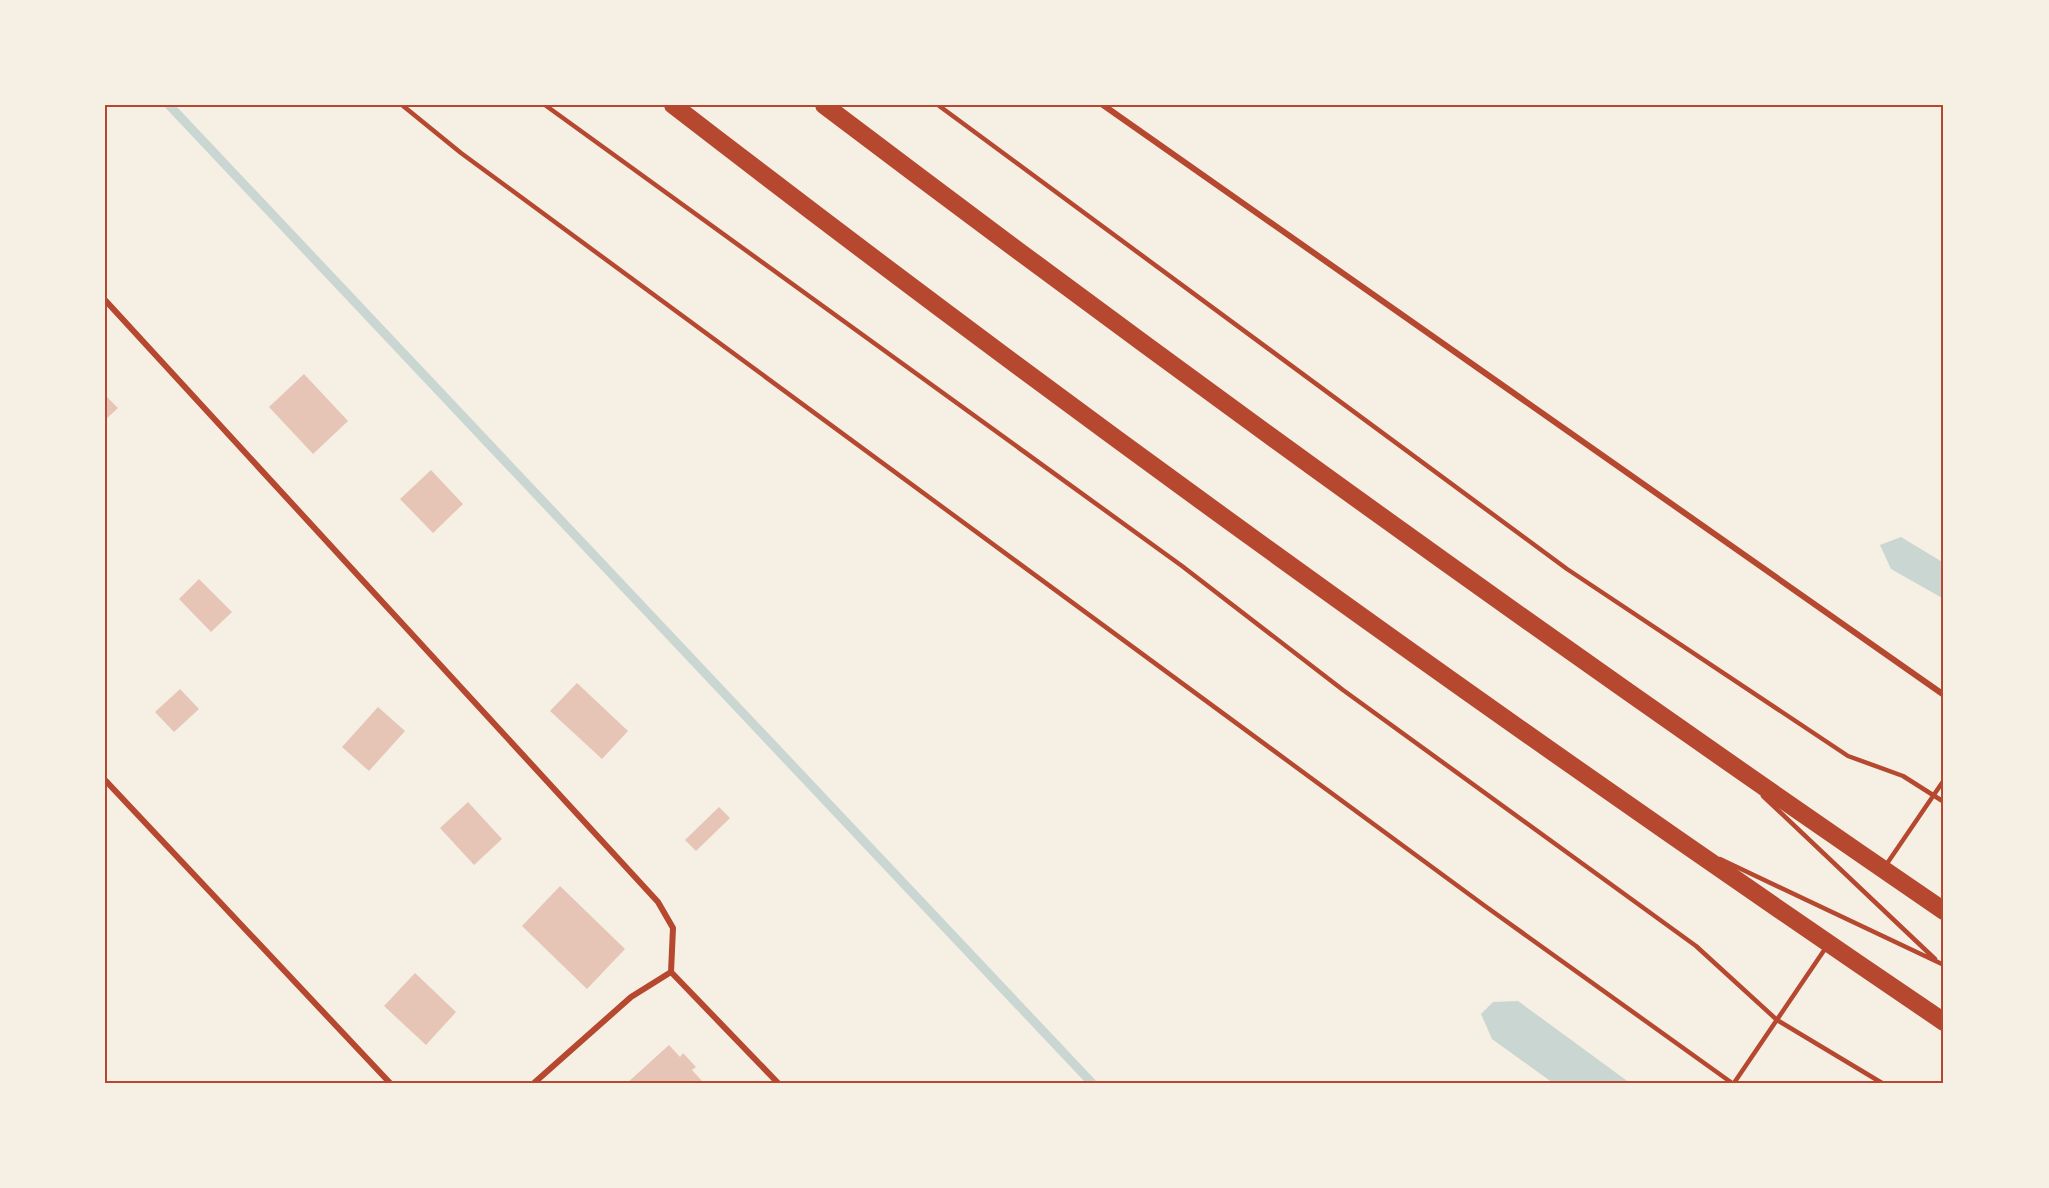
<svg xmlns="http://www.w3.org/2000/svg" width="2049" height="1188" font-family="'Exo 2',sans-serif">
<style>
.water{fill:#c9d6d2}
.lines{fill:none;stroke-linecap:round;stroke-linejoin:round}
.stream{stroke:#c9d6d2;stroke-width:9}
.building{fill:#e6c5b7}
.service{stroke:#b5482f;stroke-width:4.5}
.minor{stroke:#b5482f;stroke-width:6}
.motorway{stroke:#b5482f;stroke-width:18}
.neatline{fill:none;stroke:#b5482f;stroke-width:2}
</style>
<rect width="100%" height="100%" fill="#f6efe4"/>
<path class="water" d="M1901,537L1944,563V599L1891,569L1880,545Z
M1518,1001L1630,1083H1553L1492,1039L1481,1014L1493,1002Z"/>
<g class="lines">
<path class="stream" d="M169,105L1092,1083"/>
</g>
<path class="building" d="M304,374L348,421L313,454L269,407Z
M105,395L118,408L105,420Z
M431,470L463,504L433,533L400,499Z
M199,579L232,612L211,632L179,599Z
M577,683L628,731L602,759L550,711Z
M180,689L199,709L174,732L155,712Z
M378,707L405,731L369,771L342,747Z
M468,802L502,839L474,865L440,828Z
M719,807L730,818L696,851L685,840Z
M560,886L625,949L587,989L522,926Z
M415,973L456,1012L426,1045L384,1006Z
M669,1045L680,1057L683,1053L696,1067L692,1070L702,1081L700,1083H627Z"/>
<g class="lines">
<path class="service" d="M402,105L461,153L1485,906L1732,1083
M545,105L1182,566L1343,690L1696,946L1777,1020L1882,1083
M938,105L1567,569L1848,756L1903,776L1944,802
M1763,796L1935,959
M1720,859L1944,965
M1886,865L1944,780
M1734,1083L1827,946"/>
<path class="minor" d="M1103,105L1944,695
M105,300L658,902L673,928L671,972
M105,780L390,1083
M671,972L778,1083
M534,1083L631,997L671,972"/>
<path class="motorway" d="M673,105C1086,424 1512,729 1944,1022
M824,105C1191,383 1564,651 1944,911"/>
</g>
<rect width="2049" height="1188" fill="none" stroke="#f6efe4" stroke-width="213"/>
<rect x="106" y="106" width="1836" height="976" class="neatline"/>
</svg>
